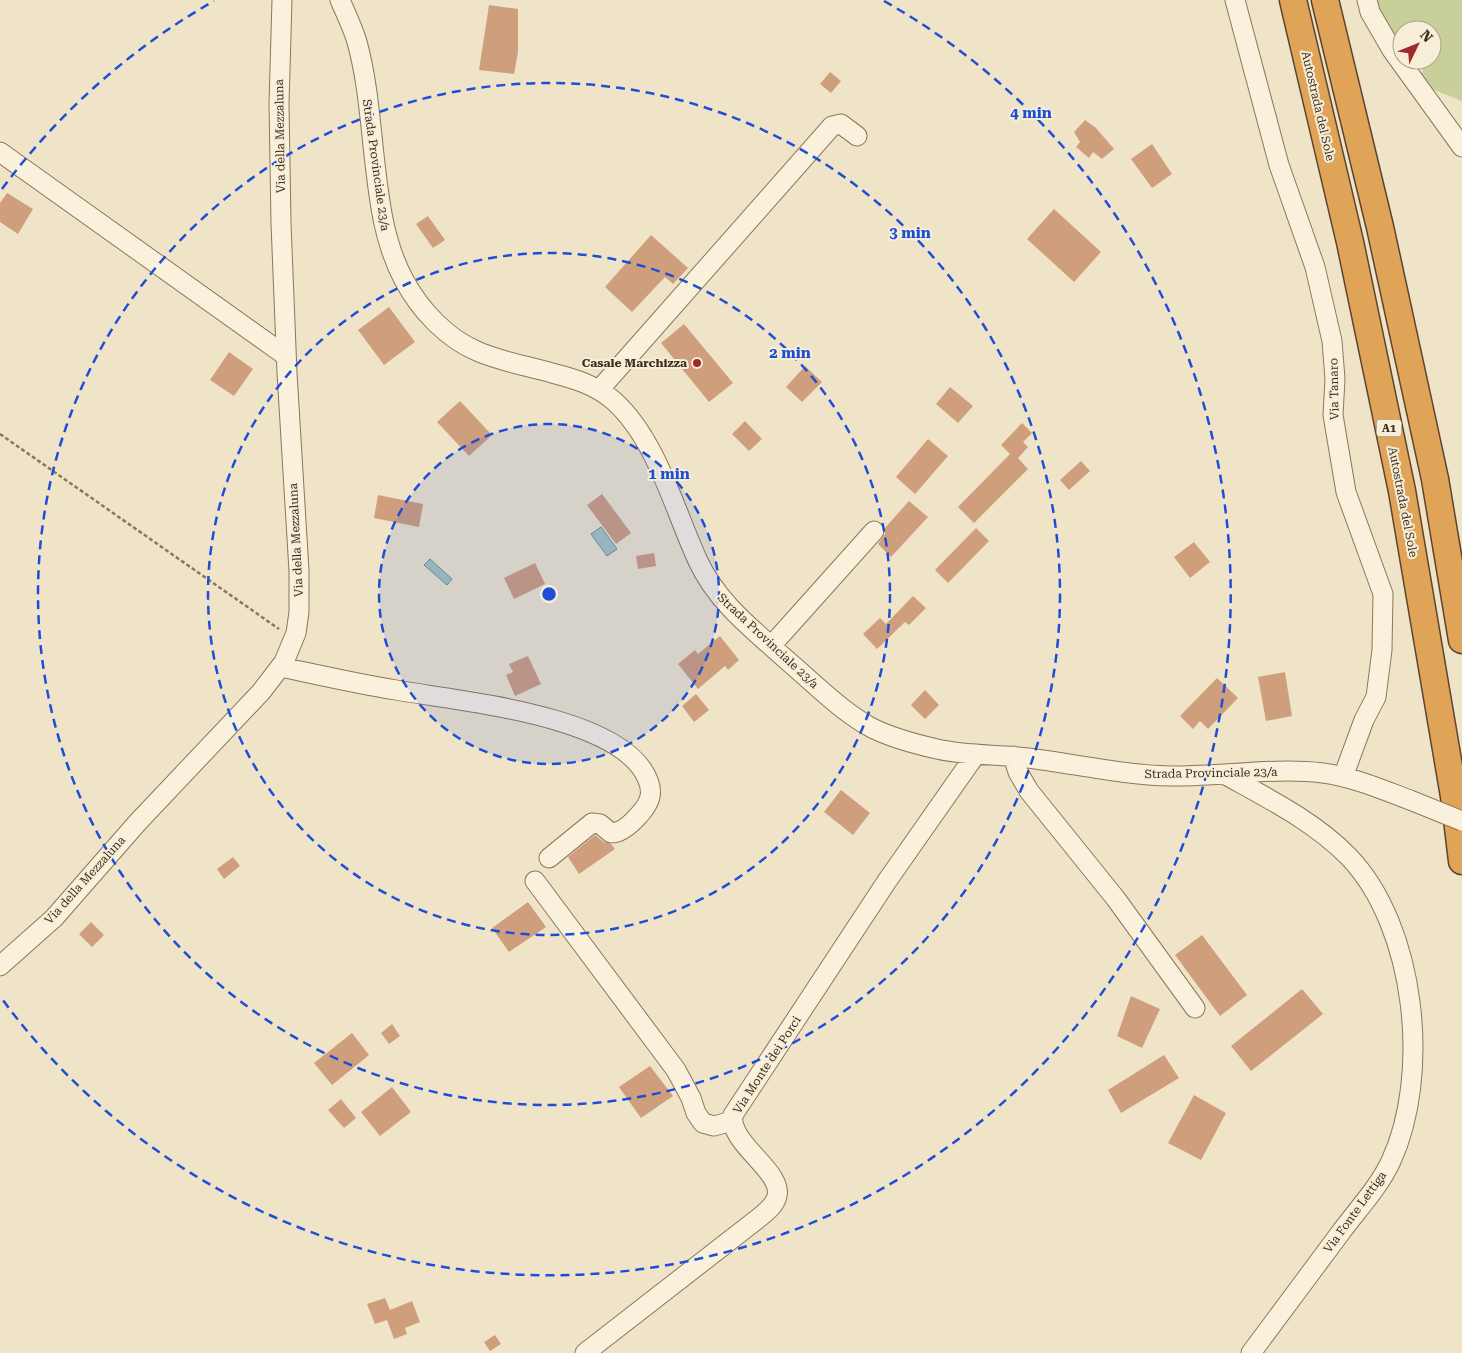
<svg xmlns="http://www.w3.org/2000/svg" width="1462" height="1353" font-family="'Roboto Serif',serif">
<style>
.green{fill:#c9cf9b}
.water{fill:#a9c4bc;stroke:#6f938a}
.building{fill:#cf9f7d}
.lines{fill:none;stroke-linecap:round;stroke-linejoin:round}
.minor-casing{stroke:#8d765c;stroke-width:21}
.highway-casing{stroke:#5b4430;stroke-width:29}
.path{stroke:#8d765c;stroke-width:2.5;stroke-dasharray:4 2.5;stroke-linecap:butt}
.minor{stroke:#faf1dc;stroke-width:19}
.highway{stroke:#e0a458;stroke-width:26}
.minor-bridge-casing{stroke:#8d765c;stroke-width:21;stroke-linecap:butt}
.minor-bridge{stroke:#faf1dc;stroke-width:19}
.ring{fill:none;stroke:#1d4ed8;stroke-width:2.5;stroke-dasharray:9 6}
.poi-dot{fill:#9e2a2b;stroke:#f7eed8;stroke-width:2}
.labels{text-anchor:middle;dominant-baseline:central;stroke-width:4;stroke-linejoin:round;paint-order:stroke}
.shield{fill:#f7eed8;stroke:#756857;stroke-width:1}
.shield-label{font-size:11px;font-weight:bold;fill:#3d2e20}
.street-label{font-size:12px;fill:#3d2e20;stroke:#f7eed8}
.poi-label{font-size:12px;font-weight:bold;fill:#3d2e20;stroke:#f7eed8;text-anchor:end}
.centre{fill:#1d4ed8;stroke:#f7eed8;stroke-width:2.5}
.ring-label{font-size:15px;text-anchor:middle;font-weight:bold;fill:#1d4ed8;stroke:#f7eed8;stroke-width:4;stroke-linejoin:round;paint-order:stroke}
</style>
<rect width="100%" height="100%" fill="#f0e4c8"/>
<path class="green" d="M1374,0H1462V101L1427,87L1422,73L1425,60H1432V30H1402V48L1398,46Z"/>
<path class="water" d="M601,527L617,549L607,556L591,534Z
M430,559L452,579L447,585L424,565Z"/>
<path class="building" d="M489,5L518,9V52L514,74L479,70Z
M830,72L841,81L831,93L820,84Z
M1085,120L1096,128L1114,149L1102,159L1093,152L1089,158L1076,147L1080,142L1074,132Z
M1152,144L1172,174L1152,188L1131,159Z
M7,193L33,209L18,234L0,222V203Z
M1054,209L1101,252L1074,282L1027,239Z
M428,216L445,240L433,248L416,224Z
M651,235L688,268L673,284L665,277L632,312L605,287Z
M389,307L415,342L384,365L358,330Z
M684,324L733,383L709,402L661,343Z
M229,352L253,369L234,396L210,380Z
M805,366L822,382L802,402L786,387Z
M950,387L973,406L958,423L936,404Z
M460,401L492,435L469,456L437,422Z
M745,421L762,439L749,451L732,434Z
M1022,423L1032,433L1023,442L1028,447L1018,458L1028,469L974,523L958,507L1010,454L1001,445Z
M928,439L948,456L915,494L896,477Z
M1081,461L1090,471L1069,490L1060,480Z
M602,494L631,533L616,544L587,505Z
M378,495L423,504L419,527L374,518Z
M909,501L928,517L891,557L878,544L885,534V528Z
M976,528L989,541L948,583L935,570Z
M1194,542L1210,562L1190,578L1174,557Z
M654,553L656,566L638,569L636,556Z
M535,563L545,584L514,599L504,578Z
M913,596L926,608L909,625L905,622L877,649L863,634L880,618L886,624Z
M720,636L739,660L728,670L725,666L698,689L678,664L695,650L698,654Z
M528,656L541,684L515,696L506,675L513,672L509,664Z
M1285,672L1292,716L1266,721L1258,677Z
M1217,678L1238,698L1208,729L1200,721L1193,729L1180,716Z
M925,690L939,705L925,719L911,705Z
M696,694L709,710L694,722L682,706Z
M841,790L870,813L853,835L824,812Z
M595,835L604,842L611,844L615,849L579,874L568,857Z
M233,857L240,866L224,879L217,869Z
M528,902L546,927L509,952L492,928Z
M91,922L104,935L92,947L79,934Z
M1202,935L1247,995L1220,1016L1175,955Z
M1302,989L1323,1014L1251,1071L1231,1046Z
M1131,996L1160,1009L1142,1048L1117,1036Z
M392,1024L400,1036L389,1044L381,1033Z
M352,1033L369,1055L332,1085L314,1063Z
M1164,1055L1179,1078L1121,1113L1108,1090Z
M650,1066L673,1096L641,1118L619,1087Z
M392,1087L411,1112L380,1136L361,1112Z
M1194,1095L1226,1113L1201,1160L1168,1143Z
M341,1099L356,1118L344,1128L328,1110Z
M385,1298L390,1310L412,1301L420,1322L405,1328L407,1334L394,1339L387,1320L375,1324L367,1304Z
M495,1335L501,1344L490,1351L484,1342Z"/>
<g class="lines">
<defs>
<path id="minor" d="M340,0C346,14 353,28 357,42C367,78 370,118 374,155C379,198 383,241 404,280C420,310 447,339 479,352C503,362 528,366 552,373C575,379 596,385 614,401C657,440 674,509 698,561C718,604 755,631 789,662C816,685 841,711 872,728C892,738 915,744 937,749C967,756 998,754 1028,758C1076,764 1122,775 1171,776C1221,777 1273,767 1323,773C1353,777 1381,789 1410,800
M1235,0L1279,165L1315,267L1332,341L1335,379L1333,415L1346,492L1383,594L1382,650L1376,697L1364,720L1343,777
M1367,0L1370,12L1392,50L1462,147
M0,152L286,356
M599,390L832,126L841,124L857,136
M771,646L874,531
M281,667C319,675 358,684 396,690C457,701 620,715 647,778C654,793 650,803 639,815C632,823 622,833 611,833L600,824L592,823L549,858
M1013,756L1018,772L1029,791L1116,899L1195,1008
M1224,774C1267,798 1314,821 1349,857C1416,927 1431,1075 1391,1161C1379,1187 1358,1209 1341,1232C1311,1272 1281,1313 1251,1353
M535,881L676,1070L691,1098L696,1113L703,1123L714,1126L732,1121
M0,966L54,918L138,822L261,692L284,662L296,633L299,612V571L287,373L281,223L279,104L282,0
M585,1353L760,1217C767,1211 775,1205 777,1196C783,1171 728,1143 733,1115L887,881L976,754"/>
<path id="highway" d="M1293,0L1350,242L1402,491L1455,802L1462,861
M1325,0L1380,227L1435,479L1462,640"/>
</defs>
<use href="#minor" class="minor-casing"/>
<use href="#highway" class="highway-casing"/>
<path class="path" d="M0,434L279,629"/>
<use href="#minor" class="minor"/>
<use href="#highway" class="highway"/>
<defs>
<path id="minor-bridge" d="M1410,800L1462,821"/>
</defs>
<use href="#minor-bridge" class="minor-bridge-casing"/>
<use href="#minor-bridge" class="minor-bridge"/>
</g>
<circle cx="549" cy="594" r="170" fill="#1d4ed8" fill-opacity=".12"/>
<g class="ring">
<circle cx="549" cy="594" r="170"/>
<circle cx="549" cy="594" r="341"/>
<circle cx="549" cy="594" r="511"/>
<path d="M2 189A681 681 0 0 1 214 1M884 1A681 681 0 1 1 2 999"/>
</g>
<circle class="poi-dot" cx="697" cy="363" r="5"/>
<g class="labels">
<rect class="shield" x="1376.5" y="419.5" width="25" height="17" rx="4"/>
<g class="shield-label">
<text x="1389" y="428">A1</text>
</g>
<g class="street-label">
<text transform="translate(1318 106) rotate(77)">Autostrada del Sole</text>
<text transform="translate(280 136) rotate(-91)">Via della Mezzaluna</text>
<text transform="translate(376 165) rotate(82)">Strada Provinciale 23/a</text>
<text transform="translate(1334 389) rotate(-91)">Via Tanaro</text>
<text transform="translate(1403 502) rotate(79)">Autostrada del Sole</text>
<text transform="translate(296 540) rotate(-93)">Via della Mezzaluna</text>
<text transform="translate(768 641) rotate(43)">Strada Provinciale 23/a</text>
<text transform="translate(1211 773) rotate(-1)">Strada Provinciale 23/a</text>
<text transform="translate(85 880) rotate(-48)">Via della Mezzaluna</text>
<text transform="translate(767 1065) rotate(-57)">Via Monte dei Porci</text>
<text transform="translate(1355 1212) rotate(-54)">Via Fonte Lettiga</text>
</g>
<g class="poi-label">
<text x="687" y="363">Casale Marchizza</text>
</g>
</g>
<circle cx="549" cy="594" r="8" class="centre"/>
<g class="ring-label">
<text x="1031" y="118">4 min</text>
<text x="910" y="238">3 min</text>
<text x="790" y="358">2 min</text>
<text x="669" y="479">1 min</text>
</g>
<g transform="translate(1417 45) rotate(47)"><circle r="24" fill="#f7eed8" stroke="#ada18e"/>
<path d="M0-4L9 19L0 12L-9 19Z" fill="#9e2a2b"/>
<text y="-8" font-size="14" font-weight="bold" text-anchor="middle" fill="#3d2e20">N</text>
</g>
</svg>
